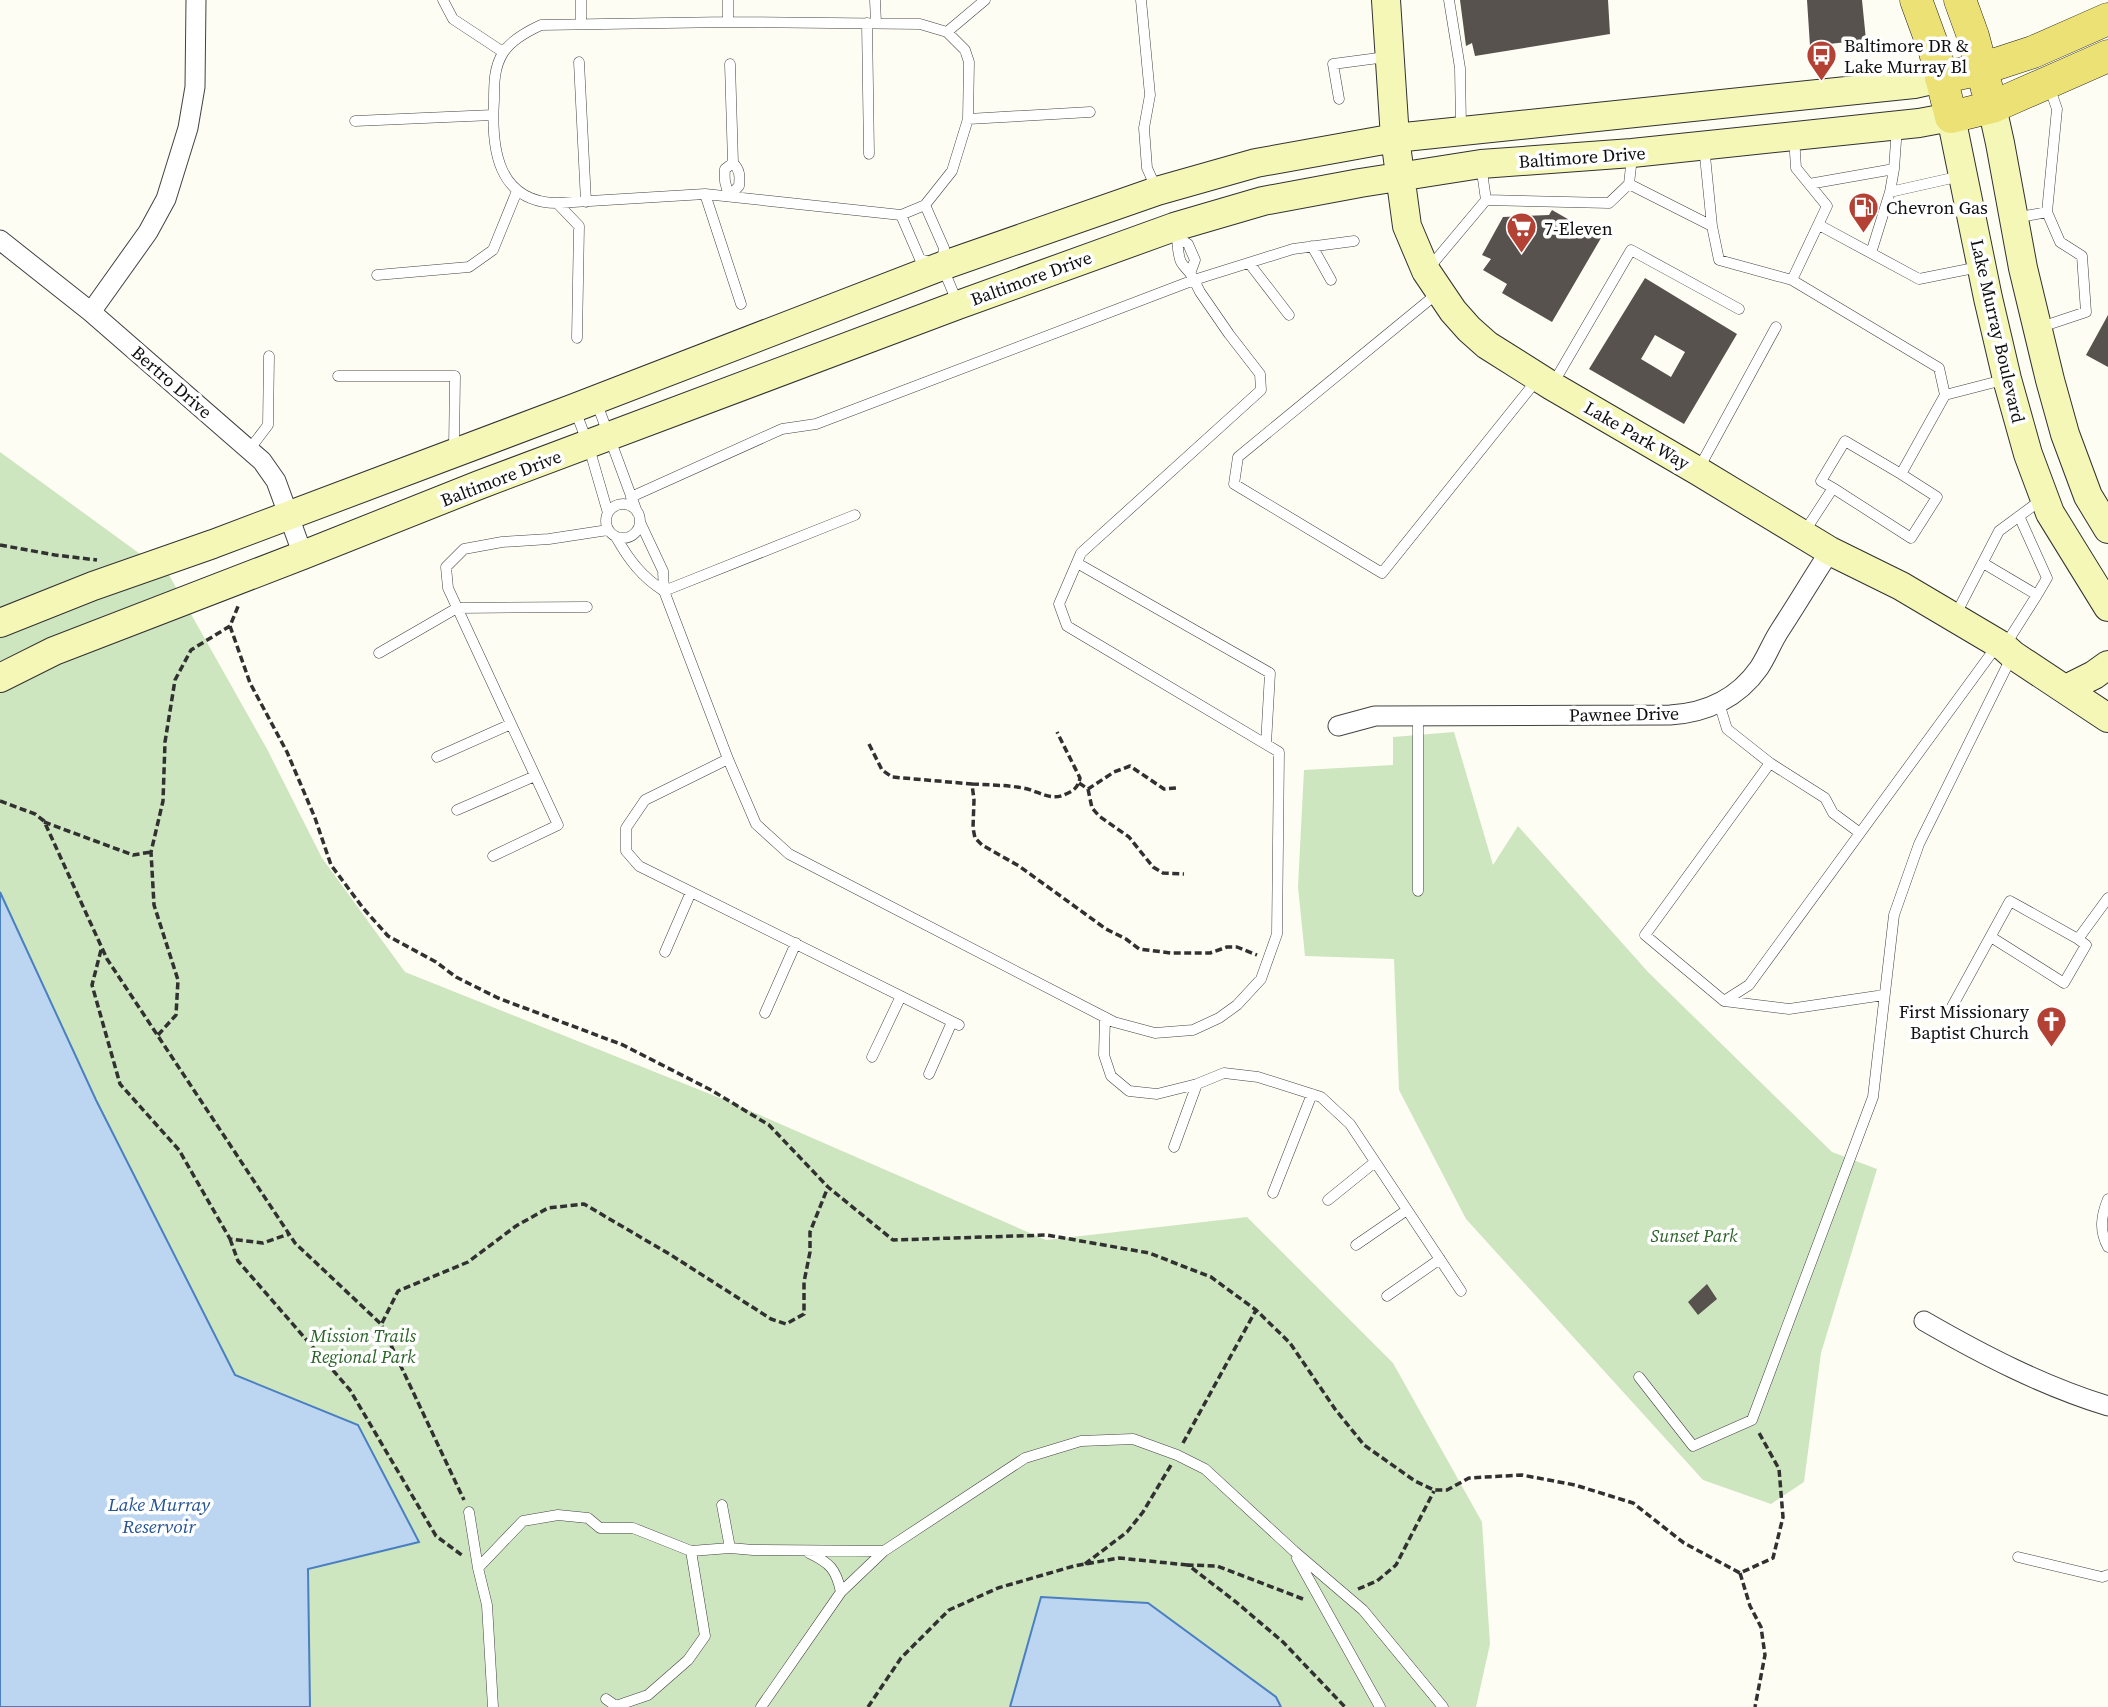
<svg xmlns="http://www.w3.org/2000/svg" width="2108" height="1707" font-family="'Source Serif 4',serif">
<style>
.green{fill:#cde6bf}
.water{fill:#bcd5f1;stroke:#4a7fc1;stroke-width:2}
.building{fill:#57524d;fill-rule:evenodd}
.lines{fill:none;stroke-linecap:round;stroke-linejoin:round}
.lane-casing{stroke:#424242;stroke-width:11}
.street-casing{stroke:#424242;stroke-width:21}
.secondary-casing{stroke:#313131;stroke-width:30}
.primary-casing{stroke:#202020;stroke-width:33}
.path{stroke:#313131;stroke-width:3.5;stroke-dasharray:7 3.5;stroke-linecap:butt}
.lane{stroke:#fff;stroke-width:10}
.street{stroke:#fff;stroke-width:19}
.secondary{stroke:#f4f7b5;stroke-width:28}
.primary{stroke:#ebe175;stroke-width:32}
.labels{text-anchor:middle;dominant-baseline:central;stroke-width:7;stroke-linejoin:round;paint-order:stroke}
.poi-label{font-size:18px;fill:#0f0f0f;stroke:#fff;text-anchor:start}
.street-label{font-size:18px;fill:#0f0f0f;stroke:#fff}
.park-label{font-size:18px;font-style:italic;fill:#286225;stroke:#fff}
.water-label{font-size:19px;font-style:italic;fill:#245396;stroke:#fff}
</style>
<rect width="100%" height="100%" fill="#fefdf3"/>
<path class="green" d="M0,452L169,575L267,749L322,858L405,972L730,1102L1046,1240L1247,1217L1393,1363L1482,1522L1490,1644L1476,1707H0Z
M1454,732L1493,865L1518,826L1648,972L1832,1152L1877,1169L1821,1353L1804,1482L1771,1504L1703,1480L1466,1219L1399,1090L1394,959L1305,956L1298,887L1304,770L1393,765V737Z"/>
<path class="water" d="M0,892L96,1100L235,1375L358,1425L419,1542L308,1569L310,1707H0Z
M1041,1597L1148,1603L1276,1697L1281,1707H1010Z"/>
<path class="building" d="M1460,0H1608L1610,34L1475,56L1472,43L1466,46Z
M1807,0H1862L1866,40L1810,46Z
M1552,210L1601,238L1552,322L1502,293L1507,284L1483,270L1491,259L1482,255L1503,217L1549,215Z
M1645,278L1737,334L1684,424L1589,369ZM1655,335L1685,352L1671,377L1641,359Z
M2108,315V367L2086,355Z
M1707,1284L1717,1299L1698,1315L1688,1302Z"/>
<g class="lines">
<defs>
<path id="lane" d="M443,0L453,19L503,52
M581,0V24
M875,0L876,23
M1141,0L1150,95L1144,128L1147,168L1157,190
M1449,0L1460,68L1461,127
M728,22V0
M867,23L869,154
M947,32L985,0
M579,62L586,202
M730,64L733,163C740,170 740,176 739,186L730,195C725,186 724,180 725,169L733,163
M1339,99L1333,64L1386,57
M968,119L1090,112
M355,121L493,115
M1704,146L1712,226
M1629,184L1712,226L1719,260L1792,280L1939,368L1945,395L2007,379
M1809,184L1894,169
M1890,192L1894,169L1897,127
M705,194L741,304
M1486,200L1609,203L1629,184L1632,157
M557,203L705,194L901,215L925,205L952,171L968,119L969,62L965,50L947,32L920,24L728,22L541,25C528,31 511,40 503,53C494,67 494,84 494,100C491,148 497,202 557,203L579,226L577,338
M925,205L944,248L942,266L958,304
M901,215L920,259L933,263
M2015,218L2047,212L2057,109L2049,86
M1819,225L1919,279L1979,267
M1175,228C1179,239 1176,251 1181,262C1185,269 1191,272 1194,280L1293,249L1354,241
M1178,238L1188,244L1195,260L1191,271
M1312,246L1331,280
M1871,253L1890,192L1961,176
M1249,263L1289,315
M1429,268L1486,200L1481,165
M377,275L469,267L493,250L517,191
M1792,280L1827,206L1796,168L1794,137
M1439,292L1238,457L1234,484L1382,573L1536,381
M2038,328L2086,312L2082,256L2060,242L2047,212
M338,376H455L454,448
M1554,382L1631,250L1739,309
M596,401L637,512
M575,410L588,444L608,513
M249,450L268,425L269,356
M1698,470L1776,327
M1833,488L1821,481L1845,441L1901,474
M631,497L782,429L816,424L1194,280L1200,292L1229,334L1260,374L1261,390L1081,553L1059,604L1067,626L1279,752L1277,934L1261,979L1237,1005L1219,1018L1193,1030L1155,1033L1114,1022L789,854L756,824L728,759L664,591L663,571L640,522
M606 521a17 17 0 1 1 34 0a17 17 0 1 1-34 0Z
M1803,534L1833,488L1911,538L1937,497L1901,474L1945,395
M616,537C629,560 642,577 664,591
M1077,563L1270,673L1266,744
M1983,563L2037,595L2047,578L2019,516
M664,591L855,515
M1956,614L1999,531L2041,500
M2006,644L2037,595
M379,653L457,608L587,607
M1719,703L1727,729L1770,763L1645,935L1724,1001L1749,985L1996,647
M437,757L511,724
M728,759L645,800L626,828V851L639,866L959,1025
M1770,763L1825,798L1833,813L1860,833
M457,810L535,776
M493,856L558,825L448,588L446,567L464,549L502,542L549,539L608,530
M1418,891V717
M1991,937L2064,983L2086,945L2078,939
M665,952L691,892
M1724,1001L1789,1009L1884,995
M765,1013L796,943
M1948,1014L2010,901L2078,939L2108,898
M1105,1017L1104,1055L1111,1076L1129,1091L1157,1094L1197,1084L1224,1073L1258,1077L1321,1097L1350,1124L1461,1291
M872,1057L901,996
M929,1074L952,1022
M1174,1147L1197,1084
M1273,1193L1312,1094
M2108,1199C2101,1216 2099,1231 2108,1247
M1328,1200L1375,1162
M1356,1245L1407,1210
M1387,1296L1440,1259
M1639,1377L1693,1446L1752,1420L1873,1097L1894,915L1919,844L2012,656
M722,1505L730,1548
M469,1512L478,1568
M809,1553C830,1563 836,1569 841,1592
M2018,1557L2102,1577L2108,1575
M1297,1558L1380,1707
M606,1699L616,1706L648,1695L688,1660L705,1636L691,1551
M493,1707L487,1605L478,1568L523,1521L558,1515L588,1518L600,1528H633L691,1551L730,1548L753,1550L884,1551
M761,1707L841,1592L884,1551L1025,1458L1081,1441L1133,1439L1177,1455L1205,1469L1294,1551L1363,1610L1443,1707"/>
<path id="street" d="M0,240L91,312L262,461L276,481L303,555
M91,312L148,232L166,199L188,128L195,87L196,0
M1338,726L1375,716L1670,715C1706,713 1738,698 1759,668C1767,656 1772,642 1780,630C1797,604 1813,577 1830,551
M1924,1321C1983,1355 2043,1386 2108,1406"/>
<path id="secondary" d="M1386,0L1395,138L1407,226L1426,271L1453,311L1469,329L1487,345L1552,386L1698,471L1830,551L1901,586L2004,647L2013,655L2108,718
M1992,107L2000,143L2023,268L2050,380L2065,434L2088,496L2108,529
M0,623L93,586L213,544L574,408L942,266L1157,191L1256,163L1395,138L1914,84L1941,78
M0,678L54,651L303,555L479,485L958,305L1174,227L1263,201L1360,183L1481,164L1632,153L1919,123L1951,117L1988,298L2007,379L2028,454L2050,513L2108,607
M2066,689L2094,675L2108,665"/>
<path id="primary" d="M1916,0L1935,52L1951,117L1992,107L2108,56
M1960,0L1973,36L1987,89
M1941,78L1981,69L2033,52L2108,19"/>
</defs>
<use href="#lane" class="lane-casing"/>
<use href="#street" class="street-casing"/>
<use href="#secondary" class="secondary-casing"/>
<use href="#primary" class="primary-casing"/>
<path class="path" d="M0,545L55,555L97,560
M230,626L250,683L287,752L315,818L331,865L363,908L388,936L436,962L456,977L498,998L623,1045L711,1090L769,1125L828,1187L893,1240L1047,1235L1149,1253L1211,1277L1256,1310L1290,1343L1335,1409L1364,1445L1415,1481L1434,1490H1447L1469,1478L1522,1475L1575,1485L1633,1503L1684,1543L1740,1573L1773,1558L1783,1517L1779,1469L1758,1431
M869,744L882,770L892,777L972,784L974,800L973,828L975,838L982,845L1019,866L1106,929L1126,939L1139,949L1171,953H1210L1227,947H1237L1257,955
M1079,783L1088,789L1114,772L1130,766L1164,789L1177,788
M972,784C989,785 1007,785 1023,788C1039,791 1051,802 1066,794C1075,790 1078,787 1080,778L1057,732
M1088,789L1092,808L1099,816L1129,837L1153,867L1163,873L1184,874
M0,801L35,814L44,821L107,959L295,1243L381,1324L464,1500
M44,822L133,855L151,852
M101,950L92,985L120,1084L179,1150L230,1239L263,1243L289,1234
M158,1035L176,1015L178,980L154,905L151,852L163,801L165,742L175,680L191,650L230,626L239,604
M230,1239L238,1261L350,1390L436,1536L463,1556
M382,1323L398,1291L468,1262L516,1226L548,1208L584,1204L671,1255L771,1319L786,1324L804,1314V1282L810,1252V1232L828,1187
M1183,1443L1256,1310
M1085,1564L1127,1532L1143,1512L1171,1465
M1740,1573L1750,1606L1761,1627L1765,1655L1755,1707
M1358,1589L1377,1581L1396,1565L1434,1491
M1303,1599L1217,1566L1188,1565L1236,1602L1283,1642L1345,1707
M868,1707L901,1658L949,1610L998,1588L1074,1566L1119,1558L1188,1565"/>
<use href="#lane" class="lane"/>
<use href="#street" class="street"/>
<use href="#secondary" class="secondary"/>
<use href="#primary" class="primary"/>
</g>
<defs>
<symbol id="bus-pin" viewBox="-11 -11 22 30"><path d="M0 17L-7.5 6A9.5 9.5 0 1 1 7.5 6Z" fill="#b34234" stroke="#fff"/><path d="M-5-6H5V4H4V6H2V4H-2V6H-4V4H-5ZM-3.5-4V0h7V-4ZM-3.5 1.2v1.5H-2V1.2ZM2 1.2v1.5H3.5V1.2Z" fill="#fff"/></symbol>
<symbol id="fuel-pin" viewBox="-11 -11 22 30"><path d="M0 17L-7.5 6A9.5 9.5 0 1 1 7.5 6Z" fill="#b34234" stroke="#fff"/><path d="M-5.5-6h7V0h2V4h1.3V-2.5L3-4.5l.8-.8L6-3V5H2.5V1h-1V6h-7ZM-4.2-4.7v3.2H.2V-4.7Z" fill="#fff"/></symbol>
<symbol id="supermarket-pin" viewBox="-11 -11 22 30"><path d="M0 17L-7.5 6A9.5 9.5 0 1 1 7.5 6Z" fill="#b34234" stroke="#fff"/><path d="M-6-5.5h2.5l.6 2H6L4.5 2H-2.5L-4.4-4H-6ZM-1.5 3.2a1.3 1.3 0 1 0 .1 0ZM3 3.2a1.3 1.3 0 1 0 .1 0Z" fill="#fff"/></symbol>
<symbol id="church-pin" viewBox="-11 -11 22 30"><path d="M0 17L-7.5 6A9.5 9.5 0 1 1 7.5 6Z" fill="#b34234" stroke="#fff"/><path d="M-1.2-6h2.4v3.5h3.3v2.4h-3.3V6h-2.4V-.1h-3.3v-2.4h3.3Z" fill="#fff"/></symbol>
</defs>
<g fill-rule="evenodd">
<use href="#bus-pin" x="1804" y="38" width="35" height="47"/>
<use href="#fuel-pin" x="1846" y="190" width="35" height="47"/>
<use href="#supermarket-pin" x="1504" y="210" width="35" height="47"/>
<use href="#church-pin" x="2034" y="1004" width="35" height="47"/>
</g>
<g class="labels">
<g class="poi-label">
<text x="1844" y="45">Baltimore DR &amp;<tspan x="1844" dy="21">Lake Murray Bl</tspan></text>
<text x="1886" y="207">Chevron Gas</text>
<text x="1544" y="228">7-Eleven</text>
<text x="2029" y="1011" text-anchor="end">First Missionary<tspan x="2029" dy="21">Baptist Church</tspan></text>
</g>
<g class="street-label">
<text transform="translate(1582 157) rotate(-4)">Baltimore Drive</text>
<text transform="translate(1031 278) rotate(-20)">Baltimore Drive</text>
<text transform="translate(1998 331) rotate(77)">Lake Murray Boulevard</text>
<text transform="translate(172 382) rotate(41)">Bertro Drive</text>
<text transform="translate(1637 435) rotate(30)">Lake Park Way</text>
<text transform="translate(501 478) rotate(-21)">Baltimore Drive</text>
<text transform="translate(1624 714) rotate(-1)">Pawnee Drive</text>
</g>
<g class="park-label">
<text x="1694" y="1235">Sunset Park</text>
<text x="363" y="1335">Mission Trails<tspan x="363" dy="21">Regional Park</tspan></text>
</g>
<g class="water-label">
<text x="159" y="1504">Lake Murray<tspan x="159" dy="22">Reservoir</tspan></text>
</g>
</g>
</svg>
